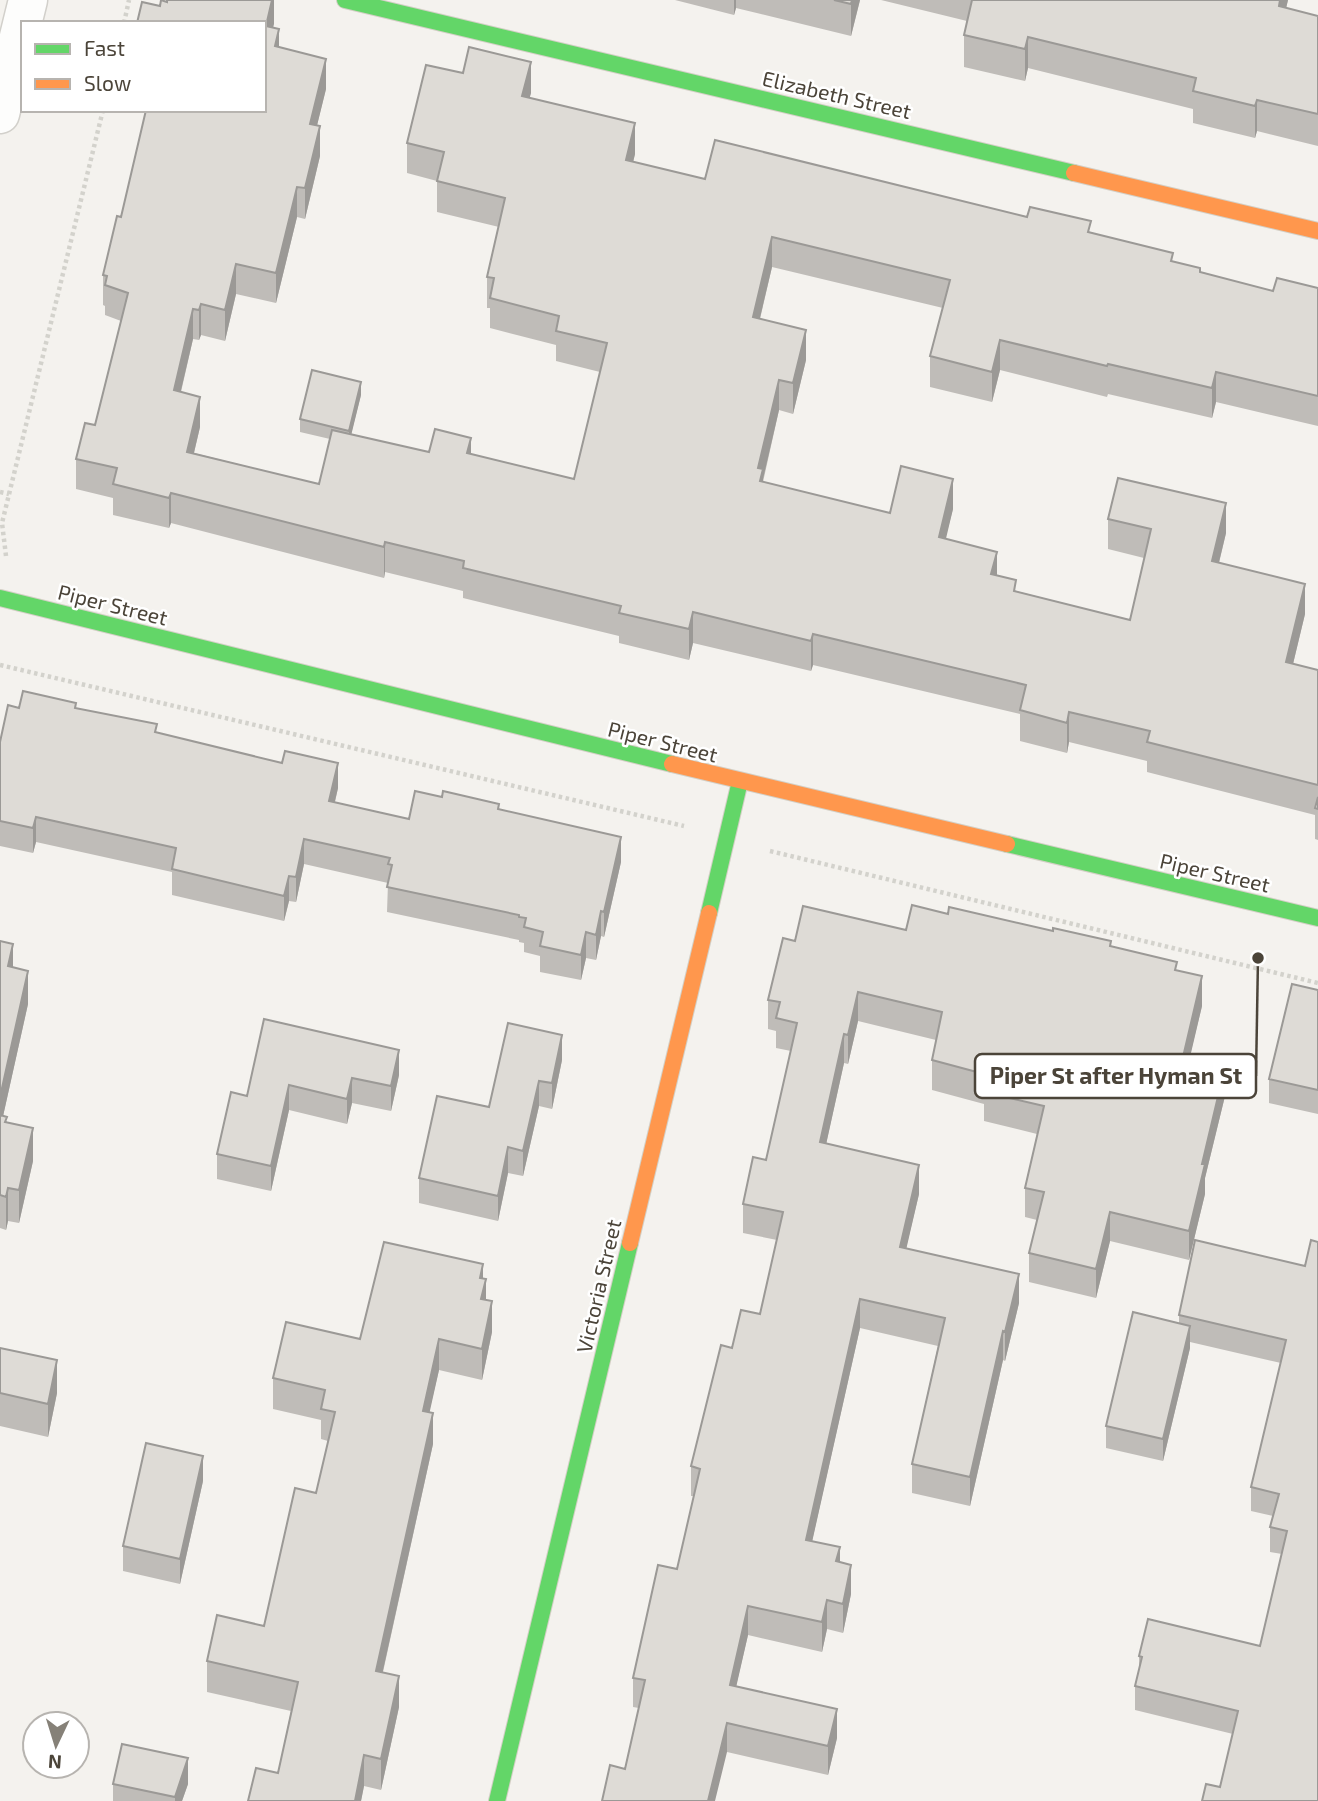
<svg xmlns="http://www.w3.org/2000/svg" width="1318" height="1801" font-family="'Exo 2',sans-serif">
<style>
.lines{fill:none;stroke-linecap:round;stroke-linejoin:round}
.street-casing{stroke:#d2d0cb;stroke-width:41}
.fast-casing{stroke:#d3cfc5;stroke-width:18}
.slow-casing{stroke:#d3cfc5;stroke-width:18}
.path{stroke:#d3d2cc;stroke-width:4.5;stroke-dasharray:3.5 3.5;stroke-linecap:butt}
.street{stroke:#fdfdfc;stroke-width:38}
.fast{stroke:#63d668;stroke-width:16}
.slow{stroke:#ff974d;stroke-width:16}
.wall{fill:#bfbcb8}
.shaded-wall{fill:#9b9996}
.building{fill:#dedbd6;stroke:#9b9996;stroke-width:2}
.labels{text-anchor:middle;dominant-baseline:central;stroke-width:5;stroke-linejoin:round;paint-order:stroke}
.street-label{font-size:21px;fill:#4b4439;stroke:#fff}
.leader{fill:none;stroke:#4b4439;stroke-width:2.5}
.callout-dot{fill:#4b4439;stroke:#fff;stroke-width:2.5}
.callout{fill:#fff;stroke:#4b4439;stroke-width:2.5}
.callout-label{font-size:23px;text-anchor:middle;font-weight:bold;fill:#4b4439}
</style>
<rect width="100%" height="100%" fill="#f4f2ee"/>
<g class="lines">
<defs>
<path id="street" d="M0,114L28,0"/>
<path id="fast" d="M345,0L1074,173
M0,598L672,764
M1007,844L1318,918
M709,913L740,781
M497,1801L630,1243"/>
<path id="slow" d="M1074,173L1318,231
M672,764L1007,844
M630,1243L709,913"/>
</defs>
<use href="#street" class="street-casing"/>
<use href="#fast" class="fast-casing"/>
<use href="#slow" class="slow-casing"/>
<path class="path" d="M124,23L129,0
M0,492L9,494
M6,556L2,523L103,110
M0,665L684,826
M770,851L1318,983"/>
<use href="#street" class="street"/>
<use href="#fast" class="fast"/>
<use href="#slow" class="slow"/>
</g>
<path class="wall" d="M274,0L273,28L279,47L326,89L317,125L320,156L305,219L297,217L276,303L236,294L225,341L201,335L199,340L193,339L181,392L200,427L194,453L319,484L330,439L300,432V419L361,395L351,434L429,452L471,454L574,479L600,372L556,361V345L490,328V308H487V277L499,227L437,212V181L407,173V143L531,93L529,98L635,154L633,162L705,179L1091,232L1200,272L1273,291L1318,288V426L1216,402L1212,418L1108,394L1107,397L1000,370L992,402L930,387V356L943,308L772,267L760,319L806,360L793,414L779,410L763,482L890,513L953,509L945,539L997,576L1016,591L1130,620L1144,558L1108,549V519L1226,533L1219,563L1305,614L1293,664L1318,670V840L1315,839V815L1147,772V761L1069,742L1067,753L1020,741V714L813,665L811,671L693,643L689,660L619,643V636L463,598V591L385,572L384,578L171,523L169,528L113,515V498L76,489V459L95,425L121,321L105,315V306L103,305V275L121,217L264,110L160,6L167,2Z
M675,0H860L851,36L736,8L734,15Z
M881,0H1288L1286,8L1318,16V146L1257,131L1255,138L1193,123V109L1028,68L1025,81L964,67V35L967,21Z
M19,708H76L338,788L335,802L409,819L499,809L621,862L604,937L601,936L596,960L586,958L581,980L540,972V956L524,952V943L519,942V940L387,912L388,883L304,864L296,902L289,901L284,921L172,895V872L36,842L33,853L0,846V742Z
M948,914L1111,946L1177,971L1202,1006L1189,1059L1225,1096L1205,1178V1194L1189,1260L1110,1241L1096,1298L1029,1282V1253L1037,1220L1025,1217V1188L1037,1134L984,1121V1104L932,1090V1060L936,1040L858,1021L848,1064L844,1063L826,1144L919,1194L906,1248L1019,1303L1005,1361L1003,1360L970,1506L912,1493V1464L938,1346L860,1328L812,1541L840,1562L851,1594L843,1633L827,1629L822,1652L748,1635L736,1686L837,1738L828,1775L727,1752L625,1769L639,1708L633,1707V1678L677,1569L694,1496H691V1466L732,1348L760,1314L777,1240L743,1233V1204L766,1160L791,1051L776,1048V1031L768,1029V1000L795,941L906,930Z
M0,941L28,1004L3,1116L33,1161L19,1223L8,1221L6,1230L0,1228Z
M1318,990V1114L1269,1103V1079Z
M264,1019L399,1075L391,1111L352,1103L347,1124L289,1110L271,1191L217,1179V1154L247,1096Z
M562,1060L552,1109L539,1106L523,1176L508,1173L498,1221L419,1203V1178Z
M1305,1266L1318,1801L1220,1787L1233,1734L1135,1710V1686L1139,1671V1656L1260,1646L1282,1554L1270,1552V1527L1273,1516L1251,1511V1487L1281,1363L1190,1342V1348L1163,1461L1106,1448V1426L1179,1323V1315Z
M483,1278L486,1300L492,1332L482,1380L439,1370L429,1412L433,1444L383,1672L399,1707L381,1790L364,1786L361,1801H248L278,1773L291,1711L207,1692V1661L264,1626L316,1493L328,1441L321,1439V1420L273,1409V1378L360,1339Z
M0,1348L57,1393L48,1437L0,1426Z
M203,1481L180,1584L123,1571V1546Z
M113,1784H188L182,1801H113Z"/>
<path class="shaded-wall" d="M272,0H274V24L266,56V26Z
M734,0H736V8L734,15Z
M852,0H860L851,36V4Z
M1280,0H1288L1279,38V6Z
M279,29V60L275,46Z
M1028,37V68L1025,81V49Z
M326,59V89L310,154V124Z
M531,62V93L522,126V96Z
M1257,100V131L1255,138V106Z
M635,123V154L626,191V160Z
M320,126V156L305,219V188Z
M297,187V217L276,303V273Z
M772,237V267L753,347V317Z
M236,264V294L225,341V310Z
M201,304V335L199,340V310Z
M193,309V339L174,420V390Z
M806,330V360L793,414V383Z
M1000,340V370L992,402V372Z
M1216,372V402L1212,418V388Z
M779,380V410L763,479V500L758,468Z
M361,382V395L349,444V431Z
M200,397V427L187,482V452Z
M471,438V468L467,453Z
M953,479V509L939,568V537Z
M171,493V523L169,528V498Z
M1226,503V533L1212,591V561Z
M385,542V572L384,578V547Z
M997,552V582L991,574Z
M1305,584V614L1286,693V662Z
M693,612V643L689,660V629Z
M813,634V665L811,671V641Z
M1069,712V742L1067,753V723Z
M338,763V788L329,826V801Z
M36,817V842L33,853V828Z
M621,837V862L604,937V912Z
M304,839V864L296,902V877Z
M289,876V901L284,921V896Z
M601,911V936L596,960V935Z
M586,932V958L581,980V955Z
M13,944V976L8,966Z
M28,971V1004L0,1130V1097Z
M1202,976V1006L1183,1087V1057Z
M858,992V1021L848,1064V1035Z
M844,1034V1063L820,1172V1142Z
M562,1035V1060L552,1109V1083Z
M399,1050V1075L391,1111V1086Z
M1225,1067V1096L1205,1178V1194L1189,1260V1231L1202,1164Z
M352,1078V1103L347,1124V1099Z
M539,1081V1106L523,1176V1151Z
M289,1085V1110L271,1191V1166Z
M33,1128V1161L19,1223V1190Z
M508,1147V1173L498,1221V1196Z
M919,1165V1194L900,1276V1247Z
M8,1188V1221L6,1230V1197Z
M1110,1212V1241L1096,1298V1269Z
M483,1264V1289L486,1279V1310L481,1330L480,1278Z
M1019,1274V1303L1005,1361V1332Z
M860,1299V1328L806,1569V1540Z
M492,1301V1332L482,1380V1349Z
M1190,1326V1348L1163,1461V1439Z
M1003,1331V1360L970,1506V1477Z
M439,1339V1370L423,1442V1411Z
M57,1360V1393L48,1437V1404Z
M433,1413V1444L376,1702V1671Z
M203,1456V1481L180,1584V1559Z
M840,1547V1576L836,1561Z
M851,1565V1594L843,1633V1604Z
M827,1600V1629L822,1652V1622Z
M748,1606V1635L730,1714V1685Z
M399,1676V1707L381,1790V1759Z
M837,1709V1738L828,1775V1746Z
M727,1723V1752L715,1801H708Z
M364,1755V1786L361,1801H355Z
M188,1758V1784L182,1801H175V1797Z"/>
<path class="building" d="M161,0L167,2V0H272L266,26L279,29L275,46L326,59L310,124L320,126L305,188L297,187L276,273L236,264L225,310L201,304L199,310L193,309L174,390L200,397L187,452L319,484L332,430L429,452L435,429L471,438L467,453L574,479L607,343L556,331L559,316L490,298L494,278L487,277L505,198L437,181L444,152L407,143L426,65L463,73L469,47L531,62L522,96L635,123L626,160L705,179L715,140L1027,217L1030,207L1091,221L1088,232L1173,253L1171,261L1200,268V272L1273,291L1277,278L1318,288V396L1216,372L1212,388L1108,364L1107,366L1000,340L992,372L930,356L950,280L772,237L753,317L806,330L793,383L779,380L758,468L763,469L760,481L890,513L901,466L953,479L939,537L997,552L991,574L1016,580L1014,591L1130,620L1151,529L1108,519L1118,478L1226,503L1212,561L1305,584L1286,662L1318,670V785L1147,742L1150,731L1069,712L1067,723L1020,710L1026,685L813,634L811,641L693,612L689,629L619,613L621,606L463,568L464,561L385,542L384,547L171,493L169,498L113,484L117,468L76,459L85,423L95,425L128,293L105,285L107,276L103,275L117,216L121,217L146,110H264V23H137L142,2L160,6Z
M834,0H852L851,4Z
M972,0H1280L1279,6L1318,16V114L1257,100L1255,106L1193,91L1196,78L1028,37L1025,49L964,35Z
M312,370L361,382L349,431L300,419Z
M23,691L76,703L75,708L157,724L155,732L282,763L285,751L338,763L329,801L409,819L415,791L442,797L443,791L499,804L498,809L621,837L604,912L601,911L596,935L586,932L581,955L540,946L543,932L524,927L526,918L519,917V915L387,887L392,865L388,864L390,858L304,839L296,877L289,876L284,896L172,869L176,848L36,817L33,828L0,821V742L8,705L19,708Z
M1318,797V809L1315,808Z
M912,905L948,914L949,907L1053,931V928L1111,941L1110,946L1177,962L1175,970L1202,976L1183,1057L1225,1067L1202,1164H1205L1189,1231L1110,1212L1096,1269L1029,1253L1044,1192L1025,1188L1044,1106L984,1092L988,1075L932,1060L942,1012L858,992L848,1035L844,1034L820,1142L919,1165L900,1247L1019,1274L1005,1332L1003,1331L970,1477L912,1464L945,1318L860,1299L806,1540L840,1547L836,1561L851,1565L843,1604L827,1600L822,1622L748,1606L730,1685L837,1709L828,1746L727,1723L708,1801H602L610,1765L625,1769L645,1680L633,1678L658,1565L677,1569L700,1469L691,1466L721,1345L732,1348L741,1310L760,1314L783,1212L743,1204L753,1157L766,1160L797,1023L776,1018L780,1002L768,1000L783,938L795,941L803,906L906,930Z
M0,941L13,944L8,966L28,971L0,1097Z
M1292,984L1318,990V1090L1269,1079Z
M264,1019L399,1050L391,1086L352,1078L347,1099L289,1085L271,1166L217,1154L231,1092L247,1096Z
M508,1023L562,1035L552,1083L539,1081L523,1151L508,1147L498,1196L419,1178L437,1096L489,1107Z
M0,1115L7,1117L5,1122L33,1128L19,1190L8,1188L6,1197L0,1195Z
M1195,1240L1305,1266L1311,1240L1318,1242V1801H1202L1206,1784L1220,1787L1238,1711L1135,1686L1142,1657L1139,1656L1148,1619L1260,1646L1287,1531L1270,1527L1279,1494L1251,1487L1286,1340L1179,1315Z
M384,1242L483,1264L480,1278L486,1279L481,1299L492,1301L482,1349L439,1339L423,1411L433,1413L376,1671L399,1676L381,1759L364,1755L355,1801H248L256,1768L278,1773L298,1682L207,1661L217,1615L264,1626L295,1488L316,1493L335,1412L321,1409L325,1390L273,1378L286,1322L360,1339Z
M1133,1312L1190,1326L1163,1439L1106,1426Z
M0,1348L57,1360L48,1404L0,1393Z
M146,1443L203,1456L180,1559L123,1546Z
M122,1744L188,1758L175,1797L113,1784Z"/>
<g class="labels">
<g class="street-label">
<text transform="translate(837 94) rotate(13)">Elizabeth Street</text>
<text transform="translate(113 604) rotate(14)">Piper Street</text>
<text transform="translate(663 741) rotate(14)">Piper Street</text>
<text transform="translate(1215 872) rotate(13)">Piper Street</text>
<text transform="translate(598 1286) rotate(-77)">Victoria Street</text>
</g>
</g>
<path class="leader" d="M1258 958L1256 1076"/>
<circle class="callout-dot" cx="1258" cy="958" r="7"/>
<rect class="callout" x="975" y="1054" width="281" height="44" rx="7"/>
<g class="callout-label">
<text x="1116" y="1084">Piper St after Hyman St</text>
</g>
<rect x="21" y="21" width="245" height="91" fill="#ffffff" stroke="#b7b4b0" stroke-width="2"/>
<rect x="35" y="44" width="35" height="10" fill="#63d668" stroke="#b7b4b0" stroke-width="2"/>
<text x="84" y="56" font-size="21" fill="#4b4439">Fast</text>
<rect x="35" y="79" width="35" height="10" fill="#ff974d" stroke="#b7b4b0" stroke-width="2"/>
<text x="84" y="91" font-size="21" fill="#4b4439">Slow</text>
<g transform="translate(56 1745) rotate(184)"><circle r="33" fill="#ffffff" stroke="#b7b4b0" stroke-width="2"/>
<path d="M0-5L12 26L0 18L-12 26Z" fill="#868178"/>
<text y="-10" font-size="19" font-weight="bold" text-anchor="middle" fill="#4b4439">N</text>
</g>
</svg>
